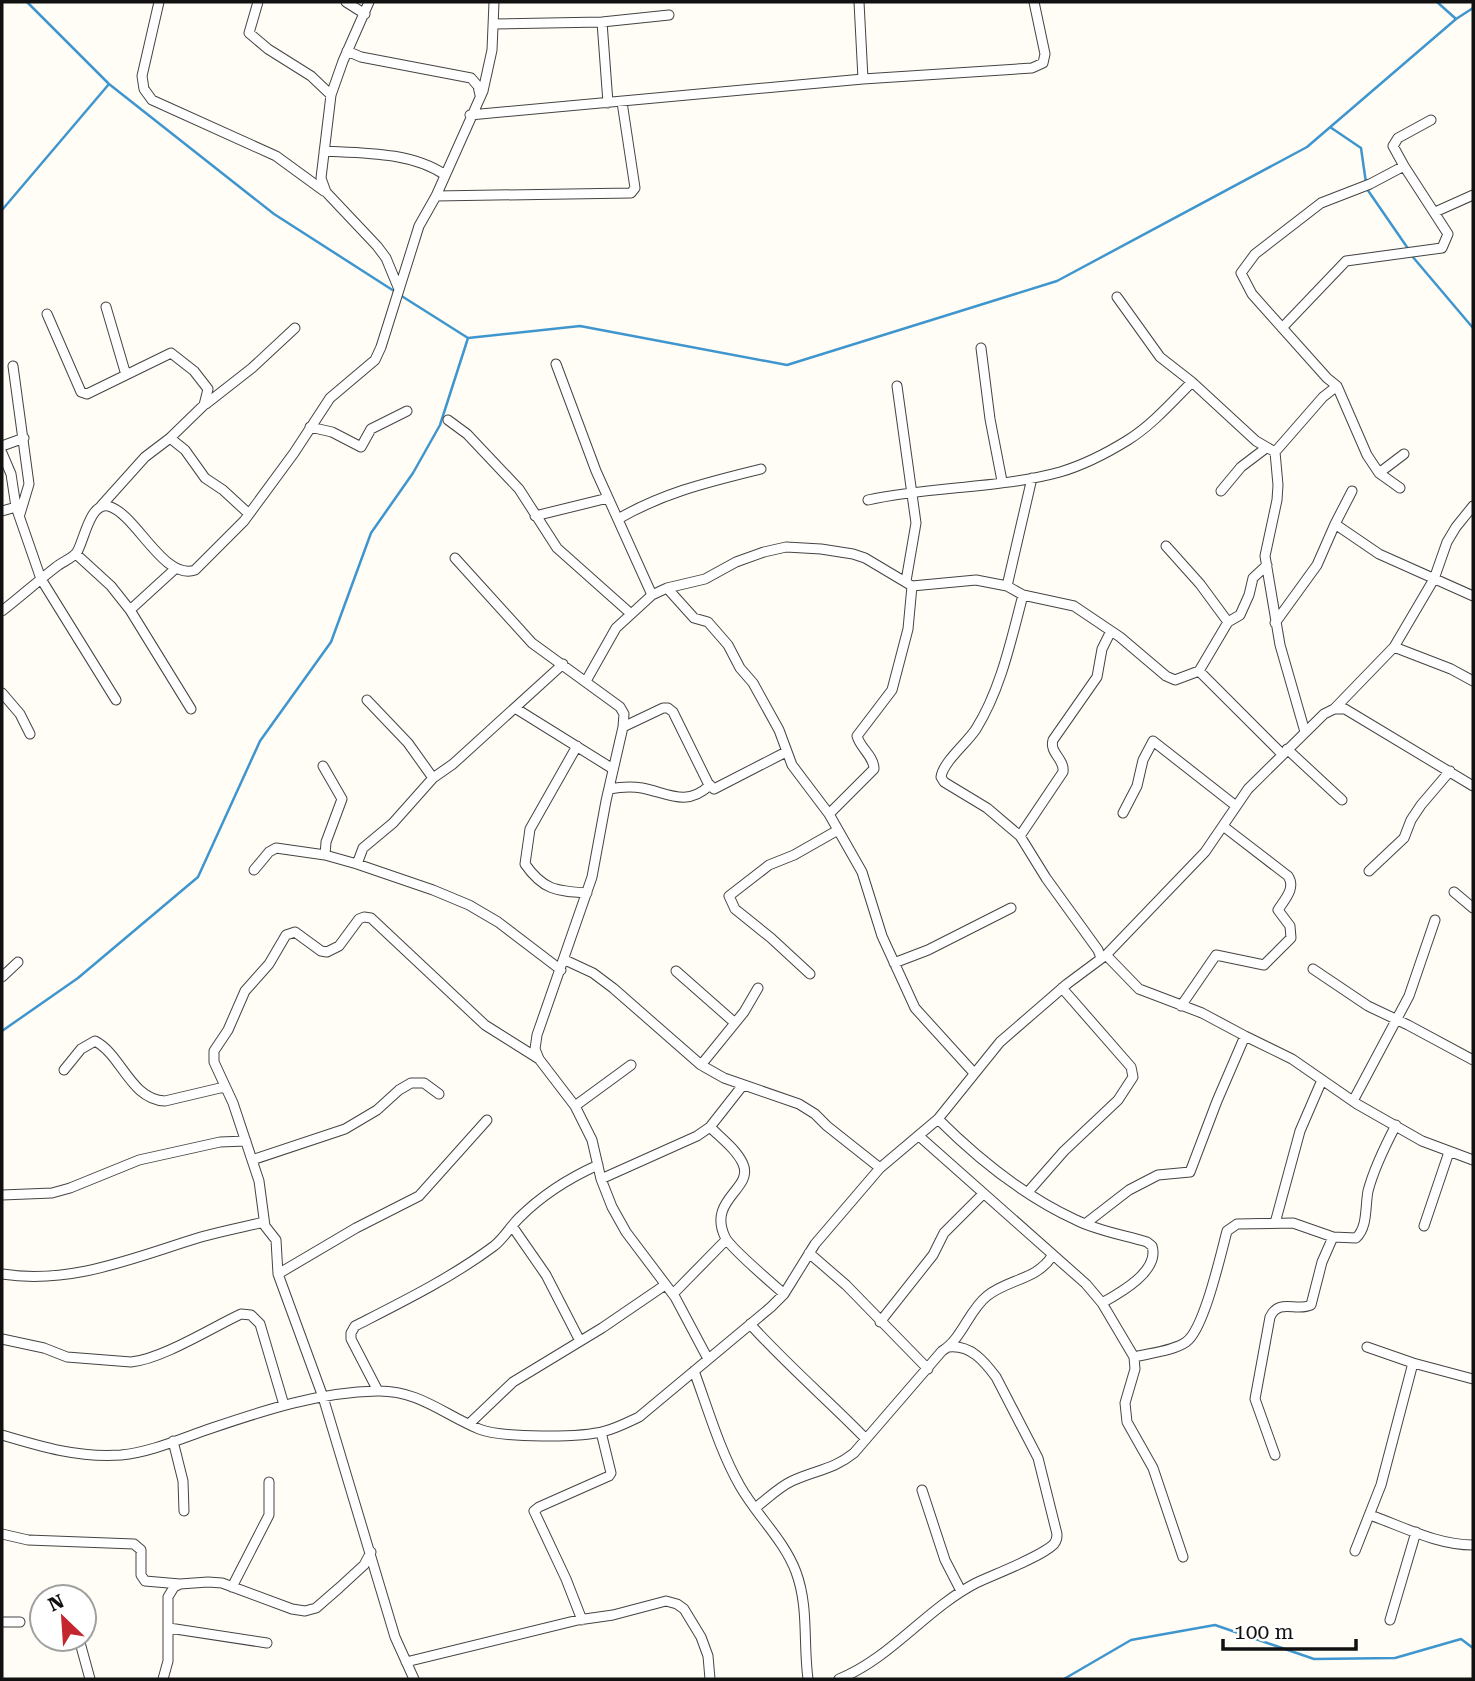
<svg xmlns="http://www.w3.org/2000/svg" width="1475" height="1681" font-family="'Roboto Serif',serif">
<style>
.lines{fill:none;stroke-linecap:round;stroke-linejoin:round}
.stream{stroke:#3f96cf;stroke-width:2.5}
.street-casing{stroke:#444;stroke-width:11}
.street{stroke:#fff;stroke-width:9}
</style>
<rect width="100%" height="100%" fill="#fffdf5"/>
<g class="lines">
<path class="stream" d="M27,2L109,84L274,214L394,291
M1437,2L1455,18
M1330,127L1361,148L1366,183
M1367,189L1409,250
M2,210L109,84
M1412,256L1473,328
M400,295L468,338L580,326L787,365L1057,281L1307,147L1456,19L1473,8
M2,1031L78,978L198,877L260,741L331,642L371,533L413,473L440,425L468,338
M1064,1679L1131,1640L1215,1625L1314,1659L1395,1658L1461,1639L1473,1648"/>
<defs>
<path id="street" d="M159,2L142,76L144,89L152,100L276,156L324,191
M258,2L249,33L268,49L311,76L331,95
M346,2L365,14
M369,2L343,61L331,95L321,178L326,192L377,246L386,258L398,287
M859,2L863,79
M602,22L608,103
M494,24L602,22L669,15
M347,51L361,57L471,78L478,86L480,95
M470,115L863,79L1032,68L1043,63L1045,54L1034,2
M324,151C363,153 412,152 445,175
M436,196L631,193L635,188L622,102
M1435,212L1473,195
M1117,297L1160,357L1192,382L1256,441L1275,452
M106,307L126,375
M47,314L81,392L87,394L171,353L194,371L208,389L204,405L170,438L145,457L101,506
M1282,328L1346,261L1442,248L1448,234L1404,166
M981,348L990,419L1002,481
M556,364L596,471L652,595
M13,366L29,484L20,514
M897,386L916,523L906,581
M1337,386L1367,455L1379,473L1400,488
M206,404L252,368L295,328
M448,420L467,434L519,489L557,548L630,613
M310,427L332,432L361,447L371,429L407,411
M170,438L185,450L205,478L223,490L248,513
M2,446L24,438
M2,453L11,474L16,507L41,579L116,700
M1379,473L1404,454
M1221,491L1241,467L1266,448
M868,500C931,486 998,489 1060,472C1084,465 1107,453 1128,440C1152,425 1172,402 1192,382
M2,511L16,507
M535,516L608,498
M618,519C665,492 709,482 761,469
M1335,524L1352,491
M76,554L111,586L130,610L191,709
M455,558L532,643L620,707L624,714L623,727L606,801L592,877L537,1035L535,1049L539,1059L575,1106L592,1140L601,1179L612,1207L626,1232L675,1297L708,1359
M1007,586L1032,478
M667,588L694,618L708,622L728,645L740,668L753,683L779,730L792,765L829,814L862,872L882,936L915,1008L974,1073
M1023,595C1011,640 1001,689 976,729C967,743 943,762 941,777L944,782L987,808L1020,836L1046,878L1098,950L1101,958
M130,610L176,568
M2,611C20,597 38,581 56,567C62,562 73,558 77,552C84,541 90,502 108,506C136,513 163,581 195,570L244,521L294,453L330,398L375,360L381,347L419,226L436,196L483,91L492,50L494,2
M1228,622L1240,615L1249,595L1253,578L1267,565
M1275,623L1317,565L1335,524L1379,554L1473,596
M1394,647L1451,669L1473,681
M1199,671L1282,754
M586,681L616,628L652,595L667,588L705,579L736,562L764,552L786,547L821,549L853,554L865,558L912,586L976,580L1007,586L1023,595L1074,606L1120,637L1166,676L1175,680L1199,671L1228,622L1200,584L1166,546
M2,693L20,714L30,734
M367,700L408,743L433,778
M515,708L613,769
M1334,709H1345L1473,786
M623,727L663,708H668L673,712L708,783L714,789L786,752
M1305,732L1280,645L1265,556L1277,500L1278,485L1275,452L1323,397L1337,386L1327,378L1252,294L1241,273L1255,254L1321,203L1370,184L1404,166L1393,146L1398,138L1431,120
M577,746L530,829L525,864C543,890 556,891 587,893
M1287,749L1342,800
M323,766L342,799L326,842L325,855
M609,789C620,787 630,786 642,788C668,793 686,807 709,786
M1123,813L1137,786L1143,760L1153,741L1236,806
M829,814L874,769C874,756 860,748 857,736L892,690L908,629L912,586
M1020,836L1063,772C1065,759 1049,753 1053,740L1097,677L1102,649L1111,631
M357,864L363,848L393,823L433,778L453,764L563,664
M254,870L269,852L276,848L325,855L357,864L433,890L469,905L498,922L561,970
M1369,871L1404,838L1411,820L1421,805L1450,771
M1454,892L1473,908
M1106,955L1205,852L1248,789L1324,714L1334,709L1394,647L1434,579L1447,542L1456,527L1473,506
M565,960L593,973L613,988L701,1065L724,1078L799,1104L815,1114L827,1126L880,1168
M894,963L928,950L1011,908
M1313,969L1368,1006L1408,1025L1473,1060
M676,971L735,1023
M810,974L771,938L735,909L729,896L769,865L794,855L838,830
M2,977L18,962
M1181,1006L1216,955L1264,965L1291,938L1290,926L1278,910C1285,899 1296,888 1288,876L1223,826
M701,1065L744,1012L758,988
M64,1070L81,1049L95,1041C122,1055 130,1099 165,1101L220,1088H225
M1353,1101L1409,996L1435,920
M575,1106L631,1065
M938,1119C978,1159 1024,1196 1076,1220C1098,1231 1124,1235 1147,1242L1152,1246C1160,1271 1120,1293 1102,1303
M710,1127C721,1138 737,1150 743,1164C754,1189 707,1199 725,1237C730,1248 772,1283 784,1294
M919,1136L1086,1284L1102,1303L1134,1357L1135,1369L1125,1403L1127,1422L1153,1468L1183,1557
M252,1160L345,1129L377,1110L399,1090L411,1083H424L439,1094
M601,1179L697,1136L710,1127L743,1085
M1028,1192L1064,1151L1118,1100L1133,1077L1131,1067L1062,988
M2,1195L52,1193L70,1188L139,1160L220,1142L246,1141
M1275,1223L1300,1131L1322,1080
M1085,1224L1129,1190L1158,1175L1190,1172L1217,1101L1245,1036
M512,1226L546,1275L580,1341
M1424,1226L1449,1152
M809,1253L846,1285L928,1369
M2,1274C72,1285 135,1257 201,1237C222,1231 243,1227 264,1222
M278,1274L356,1228L419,1196L487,1120
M673,1294L726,1240
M880,1322L933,1255L944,1233L983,1194
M750,1324C787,1365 828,1400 866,1439
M2,1339L44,1348L67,1357L131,1362C162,1359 211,1328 241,1314L251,1315L260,1324L284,1405
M1367,1347L1413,1363L1473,1379
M1134,1357C1150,1353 1173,1351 1186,1342C1204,1330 1221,1253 1227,1231L1237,1224L1293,1223L1333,1237L1356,1238C1368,1227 1365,1206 1368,1191C1374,1168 1385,1146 1396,1125
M694,1371C708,1409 720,1451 740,1486C757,1516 784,1540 796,1572C809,1607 803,1643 808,1679
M378,1391L351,1339V1333L355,1326C402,1302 451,1278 494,1246C504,1238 510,1227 519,1218C542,1195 569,1178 598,1165
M469,1424L513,1382L602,1328L665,1285
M2,1435C42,1447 79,1458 121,1455C152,1452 182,1438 212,1428C265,1410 320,1392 377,1391C418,1390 443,1414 479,1429C502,1438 581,1438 605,1431C617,1428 628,1422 639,1417L771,1307L784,1294L815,1244L880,1168L938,1119L1000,1042L1067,984L1106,955L1139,989L1202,1013L1245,1036L1292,1059L1357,1104L1422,1141L1473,1160
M173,1441L183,1481L184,1511
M1275,1455L1255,1399L1270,1317C1279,1298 1296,1312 1311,1305L1322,1262L1333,1237
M922,1490L945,1560L961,1591
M755,1508C767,1499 779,1487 792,1481C815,1470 833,1470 854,1453L942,1351C962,1339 969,1310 987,1296C1008,1279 1037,1280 1052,1256
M1370,1515C1404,1527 1437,1545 1473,1545
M2,1534L28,1540L134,1544L141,1550V1575L145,1581L180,1584L208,1582L222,1583L292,1609L305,1611L316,1608L339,1588L364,1565L371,1552
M1355,1551L1381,1485L1413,1363
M232,1587L269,1515V1482
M582,1620L566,1579L534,1511L539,1507L609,1476L611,1473L601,1432
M1390,1620L1416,1532
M2,1622H20
M169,1628L267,1643
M79,1639L90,1679
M406,1662L578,1620L613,1615L666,1601L677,1604L684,1609L701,1637L708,1656L710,1679
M163,1679L168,1661V1597L174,1587L180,1584
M414,1679L395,1637L323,1397L278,1274L276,1240L265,1226L259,1181L233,1103L214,1062V1051L228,1030L245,991L269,964L286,935L295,932L321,951L327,952L339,946L359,919L364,917L371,918L485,1025L539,1059
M839,1679C891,1658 926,1609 976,1583C995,1574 1041,1557 1054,1544C1057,1540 1057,1538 1057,1534L1038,1458L996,1377C984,1361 971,1345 949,1347"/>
</defs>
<use href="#street" class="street-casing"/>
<use href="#street" class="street"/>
</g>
<rect width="1475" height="1681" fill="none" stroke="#111111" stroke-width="7"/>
<g transform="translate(63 1618) rotate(335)"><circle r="33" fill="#ffffff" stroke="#a0a0a0" stroke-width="2"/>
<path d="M0-5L12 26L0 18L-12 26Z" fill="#c4262e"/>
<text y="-10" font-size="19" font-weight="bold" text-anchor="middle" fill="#111111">N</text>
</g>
<path d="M1223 1639v10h133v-10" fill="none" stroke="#111111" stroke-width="3.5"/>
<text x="1234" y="1639" font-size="21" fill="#111111" stroke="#ffffff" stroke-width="5" paint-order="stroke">100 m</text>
</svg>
